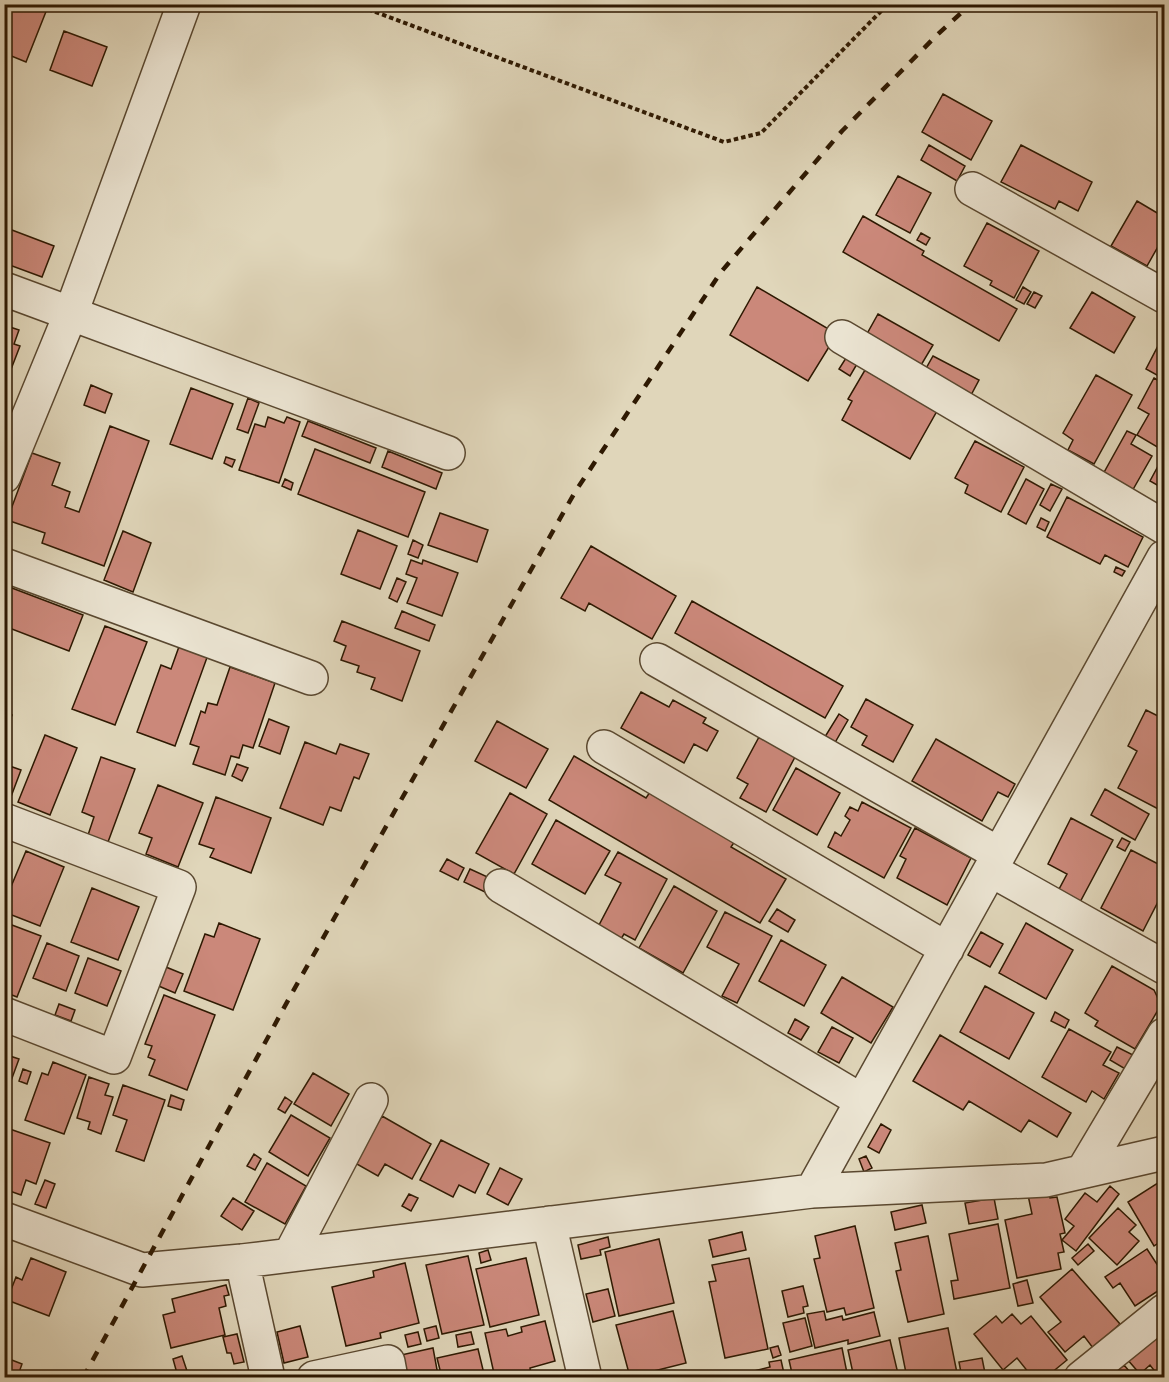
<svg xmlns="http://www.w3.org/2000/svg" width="1169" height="1382" font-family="'IM FELL DW Pica',serif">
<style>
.building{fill:#cb887a;stroke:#2e1902;stroke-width:1.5}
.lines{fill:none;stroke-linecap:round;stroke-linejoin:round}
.minor-casing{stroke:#5a4830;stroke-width:36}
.path{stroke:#2e1902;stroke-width:4;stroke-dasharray:4.5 3;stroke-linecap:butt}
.minor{stroke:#ebe4d2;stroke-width:33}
.rail{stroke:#2e1902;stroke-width:4.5;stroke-dasharray:10 10;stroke-linecap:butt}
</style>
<rect width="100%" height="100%" fill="#e0d6ba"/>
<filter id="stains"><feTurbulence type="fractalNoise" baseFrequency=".00333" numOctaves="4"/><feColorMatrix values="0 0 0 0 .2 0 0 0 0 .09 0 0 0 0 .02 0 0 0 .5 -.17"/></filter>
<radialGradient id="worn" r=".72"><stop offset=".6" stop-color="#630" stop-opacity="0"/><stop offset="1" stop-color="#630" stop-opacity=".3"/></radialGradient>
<path class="building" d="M4,4L20,6V4H49L26,62L4,53Z
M64,31L107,47L92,86L50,70Z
M943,94L992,121L971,160L922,132Z
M929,145L965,166L957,181L921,160Z
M1021,145L1092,182L1078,211L1059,201L1055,209L1001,182Z
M898,176L931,193L910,233L876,215Z
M1137,201L1164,217V236L1147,266L1111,246Z
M863,216L924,251L922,255L1017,309L999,341L843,252Z
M987,223L1039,251L1014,298L990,285L992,281L964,266Z
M4,227L54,246L42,277L4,263Z
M921,233L930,238L926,245L917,240Z
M757,287L837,334L808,381L730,335Z
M1023,287L1031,292L1024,304L1016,300Z
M1034,292L1042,296L1035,308L1027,304Z
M1092,292L1135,317L1114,353L1070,328Z
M878,314L933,345L917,372L863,341Z
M4,325L19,330L14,344L20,346L8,377L4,376Z
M1159,344L1164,348V379L1146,369Z
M933,356L979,380L970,397L924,372Z
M846,358L857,364L850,376L839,369Z
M865,370L937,411L910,459L842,420L852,401L848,399Z
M1096,375L1132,395L1094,464L1068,450L1073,440L1063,433Z
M1154,378L1164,384V451L1137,435L1149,414L1138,408Z
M91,385L112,394L105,413L84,405Z
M191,388L233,404L212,459L170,444Z
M248,398L259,403L248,433L237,429Z
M268,417L284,423L287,417L300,422L279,483L239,470L255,424L265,427Z
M308,421L376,448L370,463L302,436Z
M110,426L149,441L104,566L42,543L45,533L7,520L32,453L60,463L52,485L70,492L65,507L79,512Z
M1127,431L1136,435L1131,444L1152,456L1131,493L1102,476Z
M975,441L1024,467L1001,512L965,493L968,485L955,478Z
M315,449L425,492L408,537L298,494Z
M388,451L442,473L436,489L382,467Z
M1164,455V489L1150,481Z
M226,457L235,460L232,467L224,463Z
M285,479L293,483L291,490L282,486Z
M1026,479L1044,489L1026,524L1008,514Z
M1051,484L1062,489L1050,511L1040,505Z
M1067,497L1143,537L1128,567L1105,555L1100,564L1047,537Z
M440,513L488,530L477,562L428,545Z
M1041,518L1049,522L1045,531L1037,527Z
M358,530L397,546L380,589L341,574Z
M123,531L151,543L133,592L104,580Z
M413,540L423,545L418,558L408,554Z
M591,546L676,596L652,639L589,603L585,611L561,598Z
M411,560L422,564L423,560L458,573L442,616L407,603L417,578L406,574Z
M1116,567L1125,571L1122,576L1114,572Z
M397,578L406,582L397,602L389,598Z
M4,585L83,615L69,651L4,626Z
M692,601L843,686L825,718L675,633Z
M402,611L435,625L429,641L395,628Z
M342,621L420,651L402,701L371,689L375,678L357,672L359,666L341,660L346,646L334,641Z
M105,626L147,642L115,725L72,709Z
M181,641L209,652L175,746L137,732L161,665L171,669Z
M230,667L275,683L253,748L243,745L239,758L231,756L225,775L193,764L199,747L190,744L201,711L205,713L208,703L217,705Z
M641,692L669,707L673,700L706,718L703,723L718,731L707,751L694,744L684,763L621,728Z
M866,699L913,725L893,762L862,745L867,736L851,727Z
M1146,710L1164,719V812L1118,788L1137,751L1128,746Z
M4,712L12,715L4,736Z
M839,714L848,720L833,746L823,740Z
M269,719L289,727L280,754L259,746Z
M497,721L548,749L526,788L475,761Z
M45,735L77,748L50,815L18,802Z
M759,737L795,757L766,812L740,798L748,784L737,778Z
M936,739L1015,784L1008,797L998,792L982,821L912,781Z
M305,742L336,754L340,744L369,754L359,779L354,777L341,811L330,807L323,825L280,808Z
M574,756L646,798L650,792L735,841L731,847L786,879L760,923L549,800Z
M101,757L135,769L108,842L88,835L94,817L82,812Z
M4,764L21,770L9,802L4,800Z
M237,764L248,768L242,781L232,776Z
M796,768L840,793L817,835L773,810Z
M158,785L203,803L178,867L146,854L152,838L139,833Z
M1105,789L1149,814L1135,840L1091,815Z
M510,793L547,814L514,874L476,853Z
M216,797L271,818L251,873L210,857L214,849L199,844Z
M862,802L911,828L884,878L828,847L835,832L841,836L850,820L845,816L850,807L858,811Z
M1071,818L1113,840L1079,904L1057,893L1067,874L1048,864Z
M556,820L610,851L585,894L532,864Z
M915,828L971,858L947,905L897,878L906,859L900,856Z
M1122,838L1130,842L1125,851L1117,847Z
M1131,850L1164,867V890L1143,931L1101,908Z
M26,851L64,867L40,926L4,912V887L10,889Z
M618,852L667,879L635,940L624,934L621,939L598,927L621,883L605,875Z
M447,859L464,868L458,880L440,871Z
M470,869L492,879L485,892L464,882Z
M674,886L717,911L683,973L639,948Z
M92,888L139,907L118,960L71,942Z
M777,909L795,920L788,932L769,921Z
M725,912L772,936L737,1003L722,996L739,964L707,947Z
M1164,915V927L1159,924Z
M4,922L41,936L17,997L4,992Z
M219,923L260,939L233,1010L184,991L205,934L214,937Z
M1026,923L1073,950L1046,999L999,973Z
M981,932L1003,944L990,967L968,955Z
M781,940L826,965L804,1006L759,981Z
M47,943L79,956L66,991L33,978Z
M88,958L121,971L107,1006L75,993Z
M161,965L183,974L175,993L154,984Z
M1112,966L1154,990L1161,1005L1135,1049L1095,1026L1098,1021L1085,1013Z
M842,977L893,1007L871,1043L821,1013Z
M985,986L1034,1013L1009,1059L960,1032Z
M164,995L215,1015L187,1090L149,1075L155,1060L148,1057L152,1046L145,1044Z
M59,1004L75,1010L71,1021L55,1015Z
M1055,1012L1069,1020L1065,1028L1051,1021Z
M795,1019L809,1027L801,1040L788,1033Z
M832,1027L853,1038L839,1063L818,1052Z
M1069,1029L1111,1052L1103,1065L1119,1073L1104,1099L1092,1091L1086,1102L1042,1077Z
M940,1035L1071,1113L1057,1137L1029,1120L1021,1132L969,1101L963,1110L913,1081Z
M1117,1047L1135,1056L1127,1070L1110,1060Z
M4,1054L19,1059L4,1100Z
M53,1062L86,1075L64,1134L25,1120L42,1073L48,1075Z
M23,1069L31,1072L27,1084L19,1081Z
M313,1073L349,1094L331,1126L294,1104Z
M89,1077L109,1084L105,1095L113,1097L101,1134L88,1129L90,1122L77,1118Z
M123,1085L165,1100L144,1161L116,1151L127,1120L113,1115Z
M171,1095L184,1100L181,1110L168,1106Z
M285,1097L292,1102L285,1113L278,1109Z
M291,1115L330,1138L308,1176L269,1152Z
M382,1116L431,1144L412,1179L385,1164L378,1176L355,1163Z
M881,1124L891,1130L879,1153L868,1147Z
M4,1127L50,1143L36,1184L26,1180L21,1195L4,1189Z
M441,1140L489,1164L475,1193L459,1185L453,1197L420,1180Z
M254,1154L261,1159L255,1170L247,1166Z
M866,1156L872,1168L864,1172L859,1159Z
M267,1163L306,1186L285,1224L245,1202Z
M500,1168L522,1179L508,1205L487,1194Z
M1164,1179V1239L1154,1246L1128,1202Z
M45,1180L55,1184L46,1208L35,1204Z
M1110,1186L1119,1194L1076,1251L1062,1240L1074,1226L1065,1219L1085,1193L1097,1202Z
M1048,1191L1050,1198L1057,1197L1065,1233L1060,1234L1064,1252L1058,1253L1061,1269L1017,1278L1005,1220L1032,1214L1028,1195Z
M409,1194L418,1198L411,1211L402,1206Z
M233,1198L254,1211L242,1230L221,1216Z
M994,1198L998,1219L969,1224L965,1203Z
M922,1205L926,1223L895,1230L891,1212Z
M1118,1208L1136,1225L1129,1232L1139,1241L1117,1265L1089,1238Z
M998,1224L1010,1288L954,1299L951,1281L958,1280L949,1234Z
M855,1226L874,1308L846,1315L844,1308L827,1312L814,1259L820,1258L815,1236Z
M742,1232L746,1250L713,1257L709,1240Z
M928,1236L944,1314L908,1322L896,1271L901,1270L895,1243Z
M608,1237L610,1247L600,1250L601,1255L581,1259L578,1245Z
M659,1239L674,1303L619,1316L605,1252Z
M1088,1244L1094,1251L1078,1265L1072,1258Z
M1147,1249L1164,1275V1287L1135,1306L1120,1283L1113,1288L1105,1277Z
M488,1250L491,1260L481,1263L479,1253Z
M468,1256L484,1325L442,1334L426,1265Z
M31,1258L66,1272L49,1316L7,1300L16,1277L22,1280Z
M526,1258L539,1315L490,1327L476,1269Z
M749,1258L768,1349L725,1358L709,1282L716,1281L712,1265Z
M405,1263L419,1323L380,1333L381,1338L346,1346L332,1287L374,1277L373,1271Z
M1072,1269L1120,1324L1093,1348L1084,1336L1065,1352L1048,1332L1061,1322L1040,1297Z
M1027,1280L1033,1303L1018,1306L1013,1284Z
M226,1285L229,1295L224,1296L226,1306L219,1308L225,1335L171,1348L163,1315L175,1312L172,1299Z
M803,1286L808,1306L803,1307L804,1313L788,1317L782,1291Z
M608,1289L615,1316L593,1322L586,1294Z
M673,1311L686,1363L630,1377L616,1325Z
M824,1311L826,1320L842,1316L843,1320L874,1312L880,1336L848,1344V1340L815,1348L807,1314Z
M1012,1314L1021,1324L1031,1316L1067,1360L1045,1378H1033L1017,1358L1003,1370L974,1334L996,1316L1002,1323Z
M805,1318L812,1346L790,1352L783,1323Z
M545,1321L555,1361L530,1368L531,1374L518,1378H495L485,1333L506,1329L508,1336L522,1332L521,1327Z
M300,1326L308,1357L284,1363L277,1332Z
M436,1326L439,1338L427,1341L424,1329Z
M948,1328L958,1378H907L899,1338Z
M1164,1329V1378H1160L1150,1365L1140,1374L1127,1359Z
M418,1332L421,1344L408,1347L405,1335Z
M471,1332L474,1344L458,1347L456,1335Z
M237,1334L244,1362L234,1364L231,1353H227L223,1337Z
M890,1340L899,1378H854L848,1350Z
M778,1346L781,1355L773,1358L770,1348Z
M433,1348L438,1375L428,1378H405L401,1355Z
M842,1348L848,1378H793L789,1360Z
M478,1349L485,1378H442L437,1358Z
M182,1356L188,1374L178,1377L173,1359Z
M4,1357L22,1364L17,1378H4Z
M982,1358L986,1378H962L959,1362Z
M781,1360L785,1378H726L770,1367L769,1362Z
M1124,1365L1135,1378H1108Z"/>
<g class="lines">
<defs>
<path id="minor" d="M972,189L1164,296
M4,289L448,453
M842,337L1164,527
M4,476L71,313L184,4
M4,565L311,678
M657,660L999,854
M604,747L947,949
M4,820L179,887L114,1057L4,1014
M991,870L1164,967
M501,886L862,1101
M1083,1171L1164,1035
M812,1191L1164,557
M4,1219L142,1270L242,1261L812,1191L1046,1180L1164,1153
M549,1223L585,1378
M290,1255L371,1100
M242,1261L268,1378
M314,1378L388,1362L391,1378
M1081,1378L1164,1311"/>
</defs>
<use href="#minor" class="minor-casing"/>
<path class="path" d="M354,4L724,142L761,133L888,4"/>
<use href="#minor" class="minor"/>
<path class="rail" d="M83,1378L292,993L575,492L721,272L842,131L937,35L971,4"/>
</g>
<rect width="1169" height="1382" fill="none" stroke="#e0d6ba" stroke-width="24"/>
<rect x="6" y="6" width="1157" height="1370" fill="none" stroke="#2e1902" stroke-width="3"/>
<rect x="12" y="12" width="1145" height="1358" fill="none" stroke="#2e1902" stroke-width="1.5"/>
<rect width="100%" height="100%" filter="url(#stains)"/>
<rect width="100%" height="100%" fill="url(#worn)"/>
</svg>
